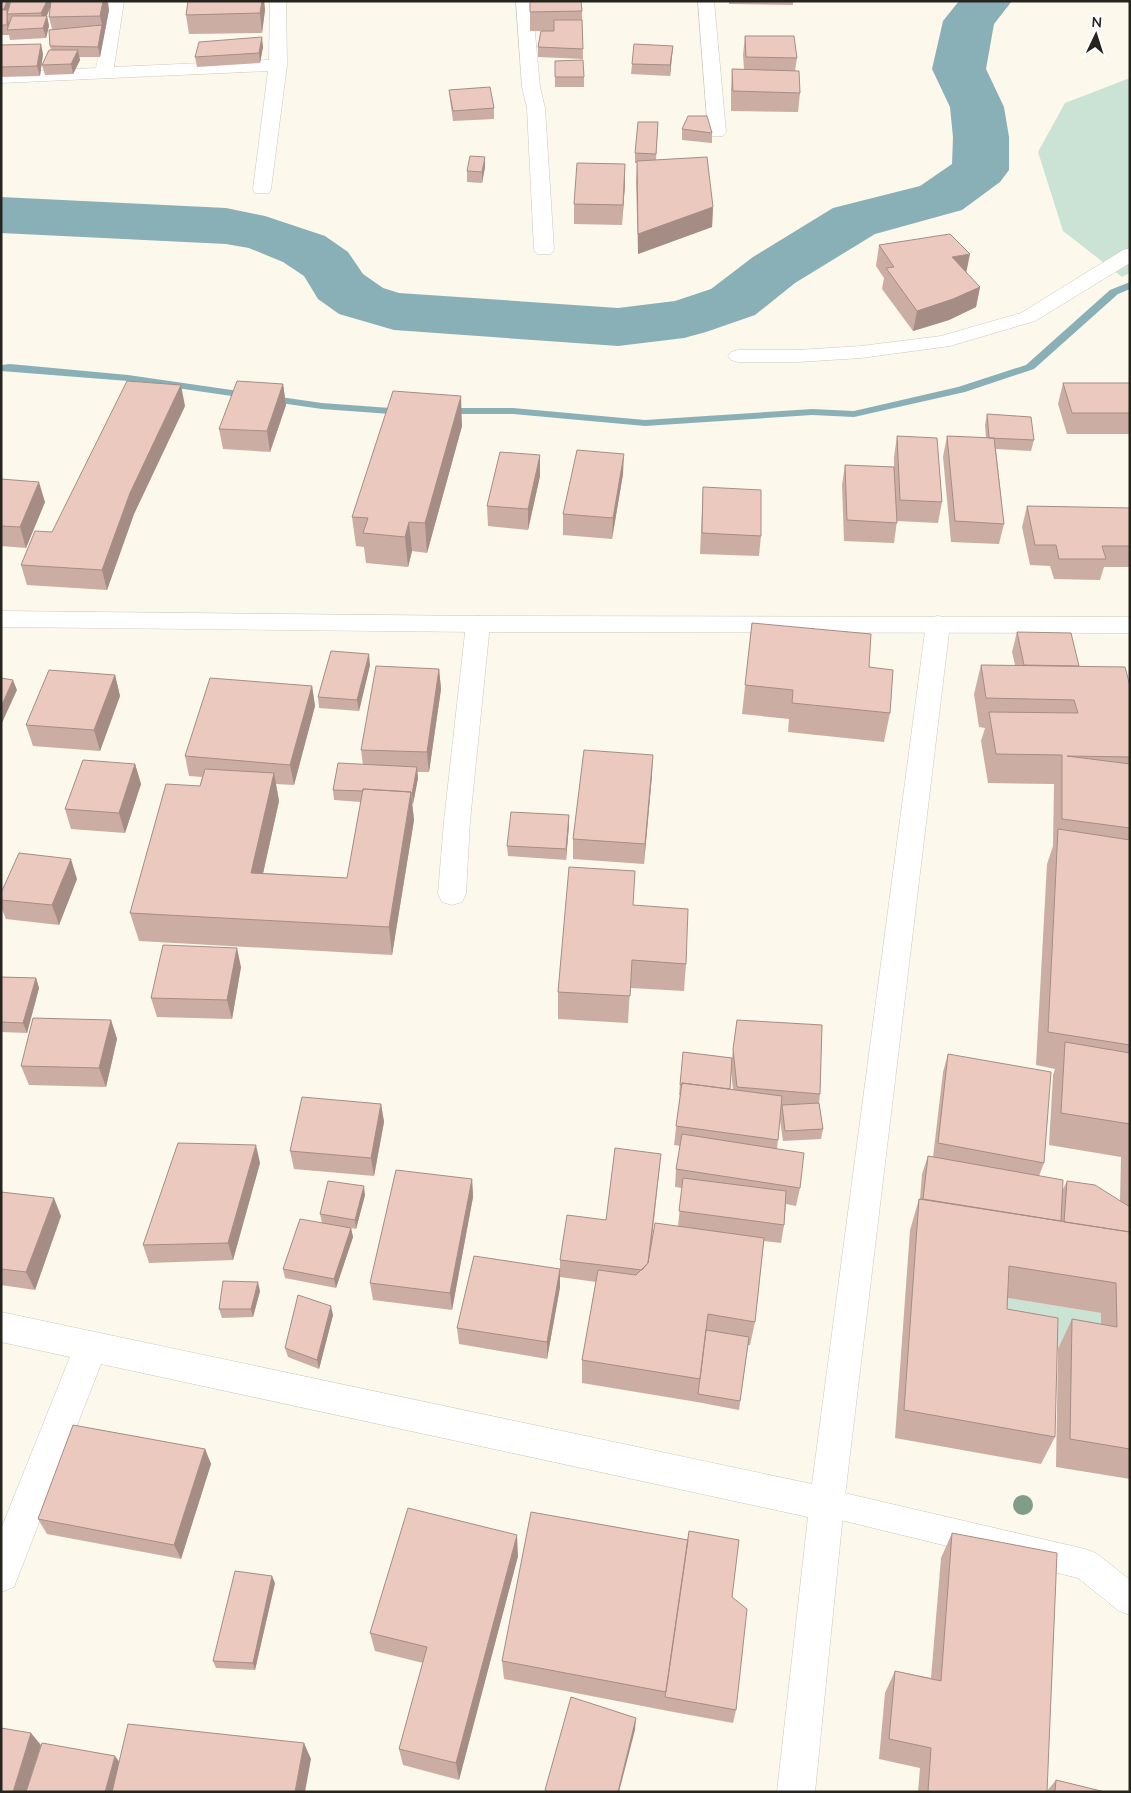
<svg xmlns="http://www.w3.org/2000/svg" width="1131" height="1793" font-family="'Nunito Sans',sans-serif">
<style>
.green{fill:#cbe3d5}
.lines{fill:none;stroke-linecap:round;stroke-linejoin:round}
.stream{fill:#89b0b6;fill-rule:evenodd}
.river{fill:#89b0b6;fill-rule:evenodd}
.service-casing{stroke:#ccc8bb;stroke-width:1}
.minor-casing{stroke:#ccc8bb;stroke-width:1}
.tertiary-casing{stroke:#ccc8bb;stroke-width:1}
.service{fill:#fff;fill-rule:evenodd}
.minor{fill:#fff;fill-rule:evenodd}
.tertiary{fill:#fff;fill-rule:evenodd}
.tree{fill:#819d89}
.wall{fill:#cbada3;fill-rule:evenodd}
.shaded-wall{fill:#a58d85}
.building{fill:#ecc9be;stroke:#a58d85}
</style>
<rect width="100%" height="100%" fill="#fcf8eb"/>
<path class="green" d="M1130,78V273L1122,277L1063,231L1038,152L1065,103Z
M997,1296L1101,1313L1102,1356L995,1339Z"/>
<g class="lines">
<path class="stream" d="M1130,282V289L1118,294L1034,369L965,392L854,417L812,415L645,426L513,414H443L438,411L443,408H513L645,420L812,409L854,411L958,387L1026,365L1110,290Z
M10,364L128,375L322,403L404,409L409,412L404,415L322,409L128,381L1,371V365Z"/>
<path class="river" d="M959,1H1012L994,24L986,69L1004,107L1009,137V170L1000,182L962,210L875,234L795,283L755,315L706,332L684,338L618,346L394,330L339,314L318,299L304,276L283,262L249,248L226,244L1,233V197L226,208L265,216L325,236L348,252L363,274L383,288L399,293L618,308L675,301L711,289L753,257L833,208L920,186L952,164L953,137L950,107L932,69L943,21Z"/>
<defs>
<path id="service" d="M827,1489L1085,1549L1096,1553L1130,1580V1615L1119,1611L1078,1578L816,1514L812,1504L816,1494Z"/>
<path id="minor" d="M108,1H124L114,67L269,60L270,1H286L287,65L271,189L269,193H255L253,189L268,71L1,83V73L96,68Z
M516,1H532L540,87L545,108L554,250L551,254H537L534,250L527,108L522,87Z
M698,1H714L726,132L723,136H711L708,132Z
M1130,248V263L1035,321L950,346L861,358L798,362H738L731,360L728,356L731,352L738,350H798L861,346L941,336L1021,313L1123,250Z
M478,616L487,618L490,624L470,821L466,894L462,902L452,905L442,902L438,894L444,821L466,624L469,618Z
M938,616L947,618L950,624L844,1504L815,1792H777L808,1517L101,1364L14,1587L1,1592V1529L70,1357L1,1342V1312L812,1484L926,624L929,618Z"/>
<path id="tertiary" d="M1,611L478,616L1130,617V633L478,632L1,627Z"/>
</defs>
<use href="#service" class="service-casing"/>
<use href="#minor" class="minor-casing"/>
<use href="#tertiary" class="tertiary-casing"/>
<use href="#service" class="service"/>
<use href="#minor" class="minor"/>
<use href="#tertiary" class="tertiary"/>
</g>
<circle class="tree" cx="1023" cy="1505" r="10"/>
<path class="wall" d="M1,1H11L109,10L100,57H79L80,60L73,74L45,75L42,65L51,50L50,46L52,29L49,17L50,8L47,16L49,26L46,38L10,40L9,35H1Z
M188,1H264L265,10L262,33L189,34L186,15Z
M530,1L582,11L583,59L538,57V47L541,31H530Z
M729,1H793V5L729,4Z
M745,36L797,58L795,71L800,93L798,112L731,111V89L732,69H744L743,55Z
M1,45L43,54L40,76L1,77Z
M673,46L670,76L631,74L632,64Z
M263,47L260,63L197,67L195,57Z
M555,61L584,77V87H555Z
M449,90L494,108V119L453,121L450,100Z
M658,122L656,160L713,207L712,227L638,254L636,181L637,163H635V153Z
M682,129L712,133V143L682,140Z
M485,167L482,183L467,182V171Z
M625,184L622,225L574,224V204Z
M879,245L966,273L980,287L976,307L949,320L913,331L882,289L884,278L876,266Z
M1063,383H1130V434H1067L1058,404Z
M283,384L286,405L270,452L223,449L219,429Z
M185,406L134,514L107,590L27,585L21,565L52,532Z
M987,414L1034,440L1031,451L996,449L1004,524L999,544L951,542L943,457L947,436L986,438L985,425Z
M462,426L427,553L412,551L408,567L366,563L364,547L356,546L352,517Z
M897,436L942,502L938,523L897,521L894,543L844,541L842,485L845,465L894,467V457Z
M623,474L612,539L563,535V514Z
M540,476L528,530L488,526L487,506Z
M1,479L45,502L26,548L1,546Z
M703,487L761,536L759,556L700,554Z
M1027,506L1130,508V567H1104L1100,580L1054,579L1050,566L1030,565L1022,527Z
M752,623L869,667L890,713L884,742L788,732L789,719L742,714Z
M1017,632L1079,666L1130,686V1479L1056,1467L1058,1349L1072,1319L1101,1324V1313L1008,1298L1007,1309L1055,1437L1041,1464L895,1438L910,1230L919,1199H920L922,1174L928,1156L933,1157L943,1072L948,1054L1044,1163L1039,1176L1062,1191L1067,1181L1120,1201L1121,1157L1049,1145L1053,1075L1055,1069L1036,1065L1047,864L1053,846L1054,784L988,783L981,741L985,728L979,727L974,694L981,665H1015L1012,652Z
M370,665L359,711L319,708L318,697Z
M439,669L441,689L429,772H417L418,778L413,804H412L414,820L392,955L139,941L130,913L200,786L202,777L189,776L185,756L312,686L315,706L294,785L276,784L279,801L263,873L347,878L361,802L334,800L333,790L363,765L361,750Z
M115,675L120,696L100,751L33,746L26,725Z
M135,764L141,784L125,833L71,829L65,809Z
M652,775L644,864L573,859V839Z
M569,815V825L566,860L508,856L507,846Z
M77,879L59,925L6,919L1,907V893Z
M634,905L686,964L684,991L630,988L628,1023L558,1019V992Z
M241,967L232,1019L157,1017L151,998Z
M1,977L36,978L39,988L27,1033L1,1032Z
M111,1020L117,1039L106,1087L29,1085L21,1066Z
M737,1020L820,1094L819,1104L823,1129L821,1139L783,1141L780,1120L777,1149L800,1188L796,1206L786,1204L784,1225L781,1243L764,1241L755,1322L750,1345H748L739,1410L697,1402L582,1383V1360L596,1282L560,1277V1287L547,1359L459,1344L457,1328L560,1269V1260L606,1220L661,1154L652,1240L678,1226L682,1188L675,1187L676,1169L680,1146L674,1145L680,1095H679L683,1052L732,1058ZM731,1071L733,1090L730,1089Z
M381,1104L384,1122L374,1176L294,1169L290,1151Z
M260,1163L233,1260L149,1263L143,1245Z
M472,1179L473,1197L452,1310L373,1300L370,1283Z
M1,1192L61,1216L35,1290L1,1285Z
M365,1195L356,1229L351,1228L353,1237L336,1288L285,1278L283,1269L322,1223L320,1214Z
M260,1291L253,1317L222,1318L219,1309Z
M333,1315L319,1369L288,1357L285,1348Z
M205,1449L211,1464L181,1559L47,1534L38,1519Z
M689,1531L732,1597L736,1710L733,1723L663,1710Z
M952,1533L1047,1791L1056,1780L1105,1792H918L920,1768L879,1759L885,1693L895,1671L931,1678L941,1558Z
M688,1540L663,1710L504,1679L502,1661Z
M518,1556L459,1780L403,1765L399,1749L423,1663L375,1651L370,1633Z
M275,1583L255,1670L216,1668L213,1661Z"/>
<path class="shaded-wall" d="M7,1H9L10,8L7,14L9,24L8,30L4,9Z
M47,1H51L52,4L43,23L41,13Z
M103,1H108L109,10L100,57L98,47L102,25L100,16Z
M262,1H264L265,10L262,33L260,13Z
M47,16L49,26L46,38L43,28Z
M262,37L263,47L260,63L259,53Z
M41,44L43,54L40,76L37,66Z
M673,46L670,76V65Z
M78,50L80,60L73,74L71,64Z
M485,157V167L482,183V172Z
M625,164V184L622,225L623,205Z
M713,207L712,227L638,254V234Z
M970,254L966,274L952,257Z
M980,287L976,307L949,320L913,331L917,311Z
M283,384L286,405L270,452L267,431Z
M181,385L185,406L134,514L107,590L102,570L130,493Z
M461,396L462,426L427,553L425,523Z
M624,454L623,474L612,539L613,518Z
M540,455V476L528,530V509Z
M39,482L45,502L26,548L20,527Z
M409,522L412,551L408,567L405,537Z
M369,654L370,665L359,711L357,700Z
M439,669L441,689L429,772L427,752Z
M115,675L120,696L100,751L94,730Z
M13,680L17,690L1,725V707Z
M312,686L315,706L294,785L290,765Z
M653,755L652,775L644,864L645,844Z
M135,764L141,784L125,833L119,813Z
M417,767L418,778L413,804L412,794Z
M274,773L279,801L257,901L251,873Z
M411,792L414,820L392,955L389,927Z
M569,815V825L566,860V849Z
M71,859L77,879L59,925L52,905Z
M237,948L241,967L232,1019L227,1000Z
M36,978L39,988L27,1033L23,1023Z
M111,1020L117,1039L106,1087L99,1068Z
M381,1104L384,1122L374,1176L371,1158Z
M256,1145L260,1163L233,1260L228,1243Z
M472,1179L473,1197L452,1310L450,1293Z
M364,1186L365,1195L356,1229L355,1220Z
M54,1198L61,1216L35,1290L26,1272Z
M351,1228L353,1237L336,1288L334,1279Z
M560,1269V1287L547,1359V1342Z
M258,1282L260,1291L253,1317L251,1309Z
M331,1306L333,1315L319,1369L317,1360Z
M205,1449L211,1464L181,1559L174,1545Z
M517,1535L518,1556L459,1780L456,1763Z
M272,1576L275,1583L255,1670L253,1663Z
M636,1718L635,1730L619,1792H618Z
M31,1733L41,1745L26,1792H13Z
M304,1743L311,1759L305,1792H295Z
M115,1756L123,1767L116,1792H105Z"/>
<path class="building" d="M1,1H7L4,9H1Z
M11,1H47L41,13L7,14V25H1V10H7V14Z
M51,1H103L100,16L49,17Z
M188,1H262L260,13L186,15Z
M530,1H581L582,11L530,12Z
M12,16H47L43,28L7,30Z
M554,20H582L583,49L538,47L541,31H554Z
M102,25L98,47L50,46L49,30Z
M745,36H794L797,58L746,57Z
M262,37L259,53L195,57L199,42Z
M41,44L37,66L1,67V45Z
M634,44L673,46L670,65L632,64Z
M49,50H78L71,64L42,65Z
M583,60L584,77H555V61Z
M732,69L799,71L800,93L733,91Z
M490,87L494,108L453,111L449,90Z
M688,116H707L712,133L682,129Z
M638,122H658L656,154L635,153Z
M470,156L485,157L482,172L467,171Z
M707,157L713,207L638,234L637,161Z
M577,163L625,164L623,205L574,204Z
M950,234L970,254L952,257L980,287L953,299L917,311L886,268L894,267L879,245Z
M127,381L181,385L130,493L102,570L21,565L35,531L52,532Z
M237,381L283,384L267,431L219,429Z
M1063,383H1130V413H1072Z
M393,391L461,396L425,523L409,522L405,537L363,533L368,518L352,517Z
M987,414L1031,417L1034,440L989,438Z
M897,436L937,438L942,502L900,500Z
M947,436L994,438L1004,524L955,521Z
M577,450L624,454L613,518L563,514Z
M500,452L540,455L528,509L487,506Z
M845,465L894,467L897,523L847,520Z
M1,479L39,482L20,527L1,526Z
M703,487L761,490V536L702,533Z
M1027,506L1130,508V546H1102L1106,559H1059L1056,545H1035Z
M752,623L871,634L869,667L893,670L890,713L792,703L793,690L745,685Z
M1017,632L1071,633L1079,666L1024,665Z
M331,651L369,654L357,700L318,697Z
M981,665L1125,667L1130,686V757L1067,756L1130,764V828L1062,819V755L996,754L989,712L1078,713L1074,700L986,698Z
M376,666L439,669L427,752L361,750Z
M49,670L115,675L94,730L26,725Z
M1,678L13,680L1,707Z
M210,678L312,686L290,765L185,756Z
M584,750L653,755L645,844L573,839Z
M83,760L135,764L119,813L65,809Z
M338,763L417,767L412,794H411V792L363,789V791L333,790Z
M205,769L274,773L251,873L347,878L363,789L411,792L389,927L130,913L166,784L200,786Z
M511,812L569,815L566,849L507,846Z
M1058,829L1130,840V1045L1048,1032Z
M19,853L71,859L52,905L1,900V893Z
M569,867L635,871L633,905L688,909L686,964L632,960L630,996L558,992Z
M163,945L237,948L227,1000L151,998Z
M1,977L36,978L23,1023L1,1022Z
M33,1018L111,1020L99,1068L21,1066Z
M737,1020L822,1025L820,1094L737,1087L733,1049Z
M1065,1042L1130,1053V1124L1061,1113Z
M683,1052L732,1058L730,1089L682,1083V1085H680Z
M948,1054L1051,1072L1044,1163L938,1143Z
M682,1083L782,1096L778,1140L676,1126Z
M302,1097L381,1104L371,1158L290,1151Z
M819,1103L823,1129L785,1131L782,1105Z
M682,1134L804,1153L800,1188L676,1169Z
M178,1143L256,1145L228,1243L143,1245Z
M615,1148L661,1154L648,1263L642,1270L560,1260L567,1215L606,1220Z
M928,1156L1063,1180L1061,1221L923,1199Z
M396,1170L472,1179L450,1293L370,1283Z
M683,1178L786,1191L784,1225L679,1211Z
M328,1181L364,1186L355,1220L320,1214Z
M1067,1181L1095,1185L1130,1207V1232L1064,1222Z
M1,1192L54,1198L26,1272L1,1269Z
M919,1199L1130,1232V1449L1070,1439L1072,1319L1117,1327L1116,1283L1009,1266L1007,1309L1058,1318L1055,1437L904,1410Z
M300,1219L351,1228L334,1279L283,1269Z
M655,1223L764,1238L755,1322L708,1314L700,1379L582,1360L598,1270L636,1275L648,1263Z
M474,1256L560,1269L547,1342L457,1328Z
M223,1281L258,1282L251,1309H219Z
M298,1295L331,1306L317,1360L285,1348Z
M706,1330L749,1337L740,1401L698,1394Z
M73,1425L205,1449L174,1545L38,1519Z
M408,1508L517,1535L456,1763L399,1749L427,1647L370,1633Z
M531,1512L688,1540L666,1692L502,1661Z
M689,1531L739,1540L732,1597L747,1609L736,1710L665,1697Z
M952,1533L1057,1553L1047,1792H928L931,1748L889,1739L895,1671L941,1681Z
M235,1571L272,1576L253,1663L213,1661Z
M571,1697L636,1718L618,1792H549L545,1790Z
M128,1724L304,1743L295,1792H112Z
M1,1728L31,1733L13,1792H1Z
M42,1743L115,1756L105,1792H26Z
M1056,1780L1105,1792H1055Z"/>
<rect width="1131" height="1793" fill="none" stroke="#26241f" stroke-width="5"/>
<g transform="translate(1096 35) rotate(4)" stroke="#ffffff" stroke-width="4" paint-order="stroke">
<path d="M0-4L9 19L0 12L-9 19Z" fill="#26241f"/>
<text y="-8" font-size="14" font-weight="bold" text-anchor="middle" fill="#26241f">N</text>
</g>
</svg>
